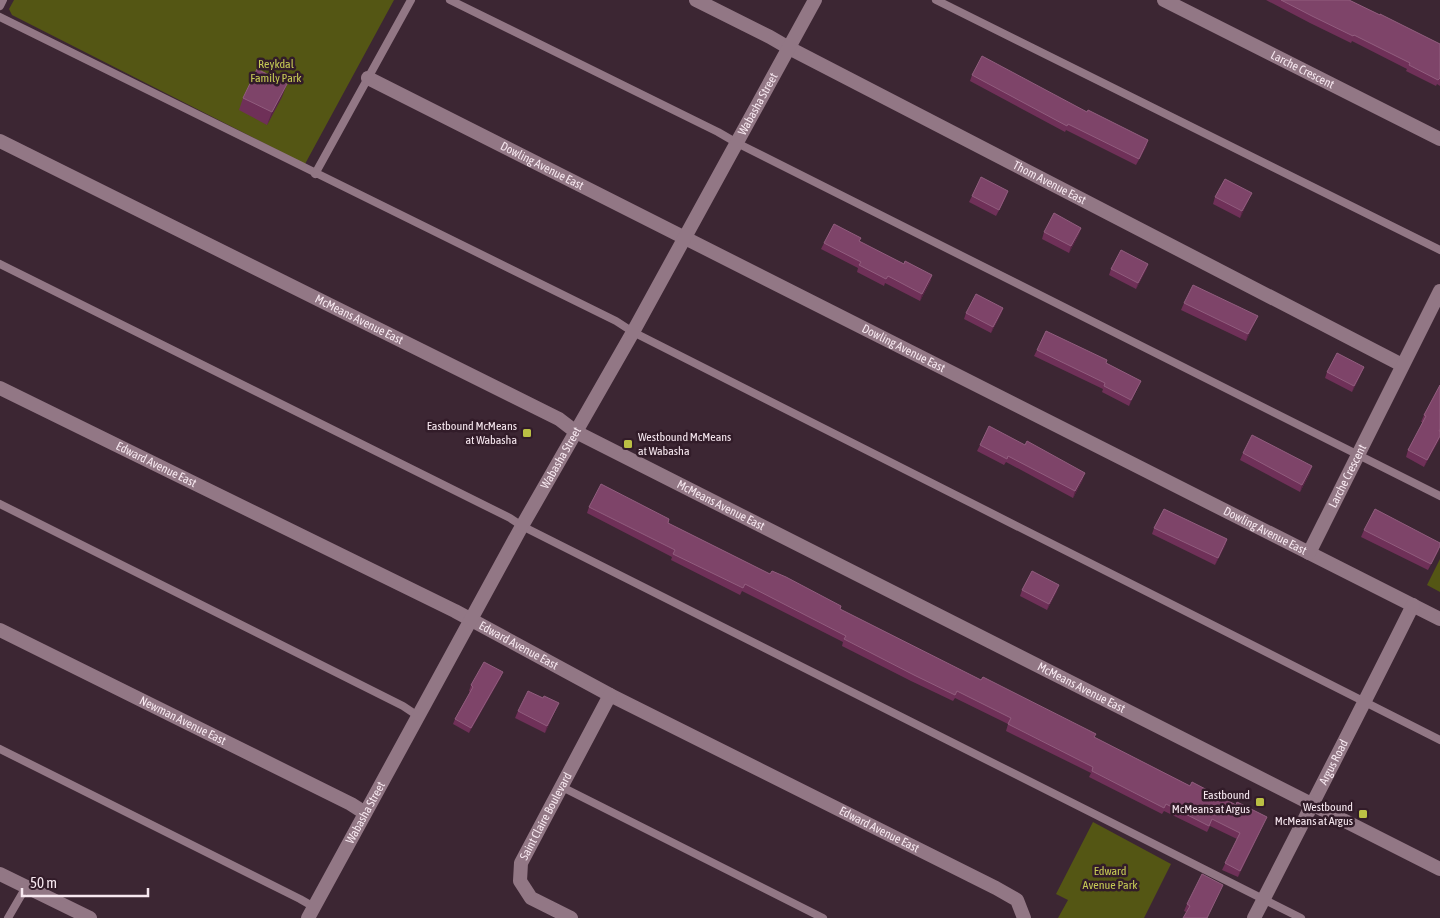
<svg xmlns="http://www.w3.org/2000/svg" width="1440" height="918" font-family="'Asap Condensed',sans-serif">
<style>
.green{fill:#545614}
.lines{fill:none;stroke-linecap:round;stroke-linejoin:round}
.service{stroke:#927785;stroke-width:8}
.minor{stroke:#927785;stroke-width:14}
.tertiary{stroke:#927785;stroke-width:14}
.wall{fill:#6f3058}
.shaded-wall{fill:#552443}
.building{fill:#7e4469;stroke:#915d7e}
.poi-dot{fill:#bbc044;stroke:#321c29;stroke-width:2}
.labels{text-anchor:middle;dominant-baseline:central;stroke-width:5;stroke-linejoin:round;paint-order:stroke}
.park-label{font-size:12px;fill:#c6ca55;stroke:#321c29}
.street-label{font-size:12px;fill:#f7e8f0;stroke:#321c29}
.poi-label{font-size:12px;fill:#f7e8f0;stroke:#321c29;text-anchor:end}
</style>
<rect width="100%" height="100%" fill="#3c2633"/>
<path class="green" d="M14,0H394L305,164L12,15L9,9Z
M1440,559V592L1427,585Z
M1093,822L1171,864L1144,918H1058L1068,900L1056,894Z"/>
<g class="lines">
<path class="service" d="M450,0L718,132L737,143L1440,496
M936,0L1440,250
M0,6L3,0
M0,17L616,321L633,332L1440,740
M315,174L411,0
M0,264L510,518L522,526L1301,918
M0,504L403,706L418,716
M0,749L300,899L314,907
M562,787L823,918
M8,918L26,887"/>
<g class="minor">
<path id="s1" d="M696,0L770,37L789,48L1402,365"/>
<path id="s2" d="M1164,0L1440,139"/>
<path id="s3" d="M368,78L1440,619"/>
<path id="s4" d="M0,388L455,611L610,695L996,888L1017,900L1024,918"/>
<path id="s5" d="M1309,553L1440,291"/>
<path id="s6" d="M0,630L351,804L365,813"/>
<path d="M0,874L90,918"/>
<path id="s7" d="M308,918L522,526L633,332L815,0"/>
<path id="s8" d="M571,918L531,898L520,881L521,863L610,695"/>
<path id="s9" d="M1254,918C1307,814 1361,710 1413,605"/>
</g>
<path class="tertiary" id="s10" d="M0,141L559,419L576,432L1440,869"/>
</g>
<path class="wall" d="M1266,0H1349L1440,44V86L1437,84L1436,86L1406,71L1407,69L1352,41L1351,43L1310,23Z
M972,75L1087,112L1148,140L1146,147L1136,165L1066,130L1065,132L970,81Z
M282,97L267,125L239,110L243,98Z
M1008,191L1006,197L996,216L969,202L972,196Z
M1215,197L1249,199L1240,218L1213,204Z
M1081,228L1079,234L1069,253L1042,239L1044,232Z
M861,238L859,242L904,264L932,275L930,282L920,301L885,283L884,286L857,272L858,268L821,249L824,243Z
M1148,264L1146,270L1136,289L1109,275L1111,269Z
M1184,303L1255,322L1246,341L1181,310Z
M1003,308L1001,314L991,333L964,319L966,313Z
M1037,350L1106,363L1141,381L1138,387L1129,406L1102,392L1103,389L1034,356Z
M1364,367L1361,374L1352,392L1325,378L1327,372Z
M1440,385V437L1424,467L1406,457L1408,450L1423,422H1421L1424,415Z
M980,445L1083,479L1073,498L1006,462L1004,465L977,451Z
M1243,453L1310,473L1300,492L1240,460Z
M589,507L669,519L668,523L1264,823L1238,877L1222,870L1237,839L1210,826L1207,832L1164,811L1162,814L1089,777L1091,773L1006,731L1008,724L955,698L953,701L911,681L842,646L843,642L742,591L740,595L671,560L672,557L587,513Z
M1154,528L1227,539L1225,546L1215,565L1152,534Z
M1364,530L1439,550L1428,570L1361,537Z
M1022,590L1057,591L1047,610L1020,596Z
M501,677L469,733L453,724L455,719L470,692L469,691L471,685Z
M543,698L556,709L545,733L515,718L518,711Z
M1220,891L1186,912L1184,911L1187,904Z"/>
<path class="shaded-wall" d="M287,84L282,97L267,125L272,112Z
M1148,140L1146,147L1136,165L1139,159Z
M1008,191L1006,197L996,216L999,210Z
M1252,193L1249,199L1240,218L1242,211Z
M1081,228L1079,234L1069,253L1071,246Z
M1148,264L1146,270L1136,289L1138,283Z
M932,275L930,282L920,301L922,294Z
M1003,308L1001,314L991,333L993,327Z
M1258,316L1255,322L1246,341L1248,334Z
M1364,367L1361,374L1352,392L1354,386Z
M1141,381L1138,387L1129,406L1131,400Z
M1440,436V439L1424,467L1427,460Z
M1312,466L1310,473L1300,492L1302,485Z
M1085,473L1083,479L1073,498L1075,491Z
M1227,539L1225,546L1215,565L1218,558Z
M1440,546L1439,550L1428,570Z
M1059,585L1057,591L1047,610L1049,604Z
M503,672L501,677L469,733L471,728Z
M559,703L556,709L545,733L547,726Z
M1267,817L1264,823L1238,877L1240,871Z"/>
<path class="building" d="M1281,0H1349L1380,15V14L1440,44V78L1438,80L1409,65L1410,63L1354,35L1353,36L1312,16Z
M982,56L1087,112L1088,110L1148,140L1139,159L1068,124L1067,126L972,75Z
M257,69L287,84L272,112L243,98Z
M981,177L1008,191L999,210L972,196Z
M1225,179L1252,193L1242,211L1215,197Z
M1054,213L1081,228L1071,246L1044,232Z
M834,224L861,238L859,241L904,264L905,261L932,275L922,294L888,276L886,279L859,265L861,262L824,243Z
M1121,250L1148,264L1138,283L1111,269Z
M1193,285L1258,316L1248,334L1184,303Z
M976,294L1003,308L993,327L966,313Z
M1046,331L1107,360L1106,363L1141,381L1131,400L1104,386L1105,383L1037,350Z
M1337,353L1364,367L1354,386L1327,372Z
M1440,385V429L1439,431H1440V436L1427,460L1408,450L1426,416L1424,415Z
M989,426L1025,445L1027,441L1085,473L1075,491L1008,456L1007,459L980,445Z
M1252,435L1312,466L1302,485L1243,453Z
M601,484L669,519L668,523L770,574L772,571L786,577L841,606L840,609L981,680L983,677L1096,734L1094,737L1190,786L1192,782L1236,805L1237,802L1267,817L1240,871L1225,863L1240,833L1212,819L1209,826L1166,804L1164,808L1092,771L1093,767L1008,724L1011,718L957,691L955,695L914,675L844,639L846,636L745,584L743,588L673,554L675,550L589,507Z
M1164,509L1227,539L1218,558L1154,528Z
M1375,509L1440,543V546L1431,564L1364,530Z
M1032,571L1059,585L1049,604L1022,590Z
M484,662L503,672L471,728L455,719L473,687L471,685Z
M528,691L543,698L544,696L559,703L547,726L518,711Z
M1202,874L1223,885L1207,918H1183L1190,906L1187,904Z"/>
<g class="poi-dot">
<rect x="522" y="428" width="10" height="10" rx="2.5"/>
<rect x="623" y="439" width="10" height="10" rx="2.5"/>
<rect x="1255" y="797" width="10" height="10" rx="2.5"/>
<rect x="1358" y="809" width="10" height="10" rx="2.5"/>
</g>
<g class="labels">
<g class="park-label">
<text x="276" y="64">Reykdal<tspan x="276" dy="14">Family Park</tspan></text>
<text x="1110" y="871">Edward<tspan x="1110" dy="14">Avenue Park</tspan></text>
</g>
<g class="street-label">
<text stroke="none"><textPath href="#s2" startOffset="155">Larche Crescent</textPath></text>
<text stroke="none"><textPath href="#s7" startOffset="930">Wabasha Street</textPath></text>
<text stroke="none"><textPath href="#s3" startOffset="195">Dowling Avenue East</textPath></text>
<text stroke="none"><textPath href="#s1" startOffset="398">Thom Avenue East</textPath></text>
<text stroke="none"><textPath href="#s10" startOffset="401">McMeans Avenue East</textPath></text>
<text stroke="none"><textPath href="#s3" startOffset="600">Dowling Avenue East</textPath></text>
<text stroke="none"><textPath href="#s7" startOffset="525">Wabasha Street</textPath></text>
<text stroke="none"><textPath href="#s4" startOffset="174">Edward Avenue East</textPath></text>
<text stroke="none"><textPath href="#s5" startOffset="86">Larche Crescent</textPath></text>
<text stroke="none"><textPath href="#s10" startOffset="808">McMeans Avenue East</textPath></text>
<text stroke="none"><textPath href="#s3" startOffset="1005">Dowling Avenue East</textPath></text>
<text stroke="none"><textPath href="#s4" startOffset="579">Edward Avenue East</textPath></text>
<text stroke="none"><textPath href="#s10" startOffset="1212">McMeans Avenue East</textPath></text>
<text stroke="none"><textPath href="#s6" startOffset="204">Newman Avenue East</textPath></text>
<text stroke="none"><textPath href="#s9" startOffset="175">Argus Road</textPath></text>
<text stroke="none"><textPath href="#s7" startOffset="120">Wabasha Street</textPath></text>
<text stroke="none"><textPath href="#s8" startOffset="136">Saint Claire Boulevard</textPath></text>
<text stroke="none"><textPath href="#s4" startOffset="984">Edward Avenue East</textPath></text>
</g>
<g class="poi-label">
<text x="517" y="426">Eastbound McMeans<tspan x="517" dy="14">at Wabasha</tspan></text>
<text x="638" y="437" text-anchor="start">Westbound McMeans<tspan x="638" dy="14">at Wabasha</tspan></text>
<text x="1250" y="795">Eastbound<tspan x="1250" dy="14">McMeans at Argus</tspan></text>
<text x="1353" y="807">Westbound<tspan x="1353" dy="14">McMeans at Argus</tspan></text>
</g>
</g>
<path d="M22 888v8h126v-8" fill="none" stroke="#f7e8f0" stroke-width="2.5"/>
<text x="30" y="888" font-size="15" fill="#f7e8f0" stroke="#321c29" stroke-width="4" paint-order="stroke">50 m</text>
</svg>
